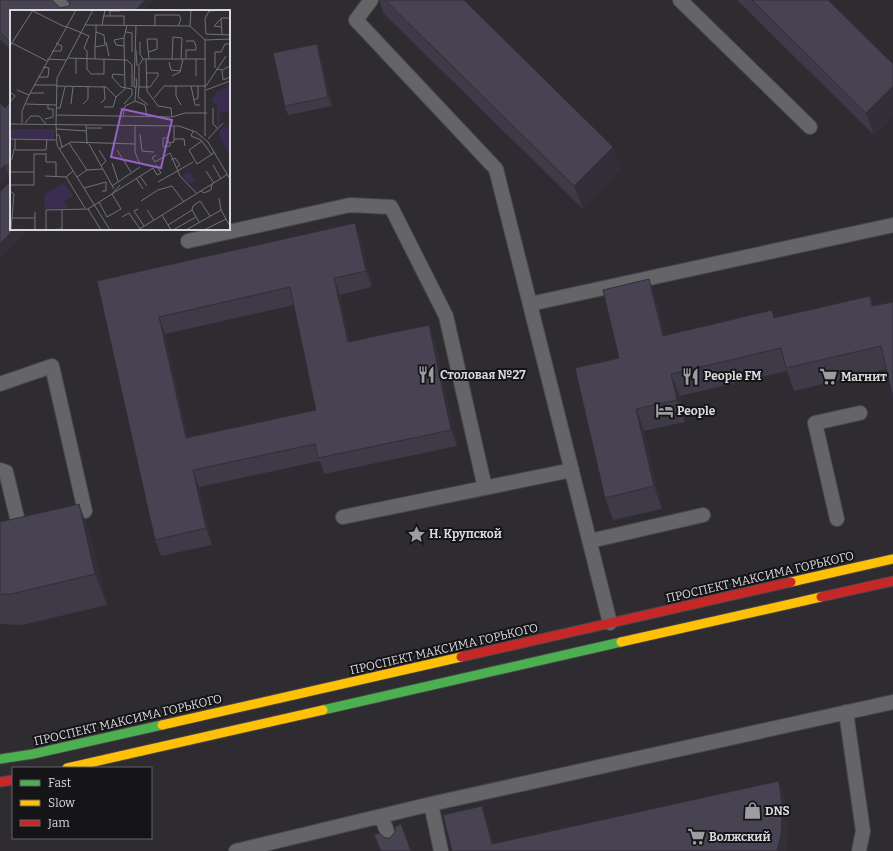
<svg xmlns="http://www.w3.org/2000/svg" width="893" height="851" font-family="Bitter,serif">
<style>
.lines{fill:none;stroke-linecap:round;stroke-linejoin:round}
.lane-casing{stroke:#49484c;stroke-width:16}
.fast-casing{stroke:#49484c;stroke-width:11}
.slow-casing{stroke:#49484c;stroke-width:11}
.jam-casing{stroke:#49484c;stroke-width:11}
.lane{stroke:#656568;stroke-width:14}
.fast{stroke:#4caf50;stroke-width:9}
.slow{stroke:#ffc107;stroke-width:9}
.jam{stroke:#c62828;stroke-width:9}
.wall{fill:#3e3a47;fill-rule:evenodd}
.shaded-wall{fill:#322f39}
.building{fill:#484352;stroke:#322f39;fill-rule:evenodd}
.labels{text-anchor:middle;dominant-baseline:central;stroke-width:4;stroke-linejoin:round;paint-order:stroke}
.poi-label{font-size:12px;font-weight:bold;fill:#d9d8dc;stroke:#151417;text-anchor:start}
.street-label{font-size:12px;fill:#d9d8dc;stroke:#151417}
.inset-road{fill:none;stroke:#727175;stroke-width:1}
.view{fill:#9760c8;fill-opacity:0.15;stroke:#9760c8;stroke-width:2}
.inset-edge{fill:none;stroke:#d9d8dc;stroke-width:2}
</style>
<rect width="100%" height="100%" fill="#2e2c31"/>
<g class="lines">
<defs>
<path id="lane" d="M56,0L67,11
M371,0L356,20L496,169L610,623
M680,0L810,127
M188,241L350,205L391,207L446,316L485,488
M530,304L893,225
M0,384L52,366L85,511L63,516
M0,470L6,472L19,526L29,523
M343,517L572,470
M837,519L815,423L860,413
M590,541L703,515
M846,712L863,831L859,851
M431,804L441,851
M381,816L390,839
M236,851L431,804L893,702"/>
<path id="fast" d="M323,710L621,642
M0,759L33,754L162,725"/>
<path id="slow" d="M791,582L893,559
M621,642L821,597
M162,725L461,657
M67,768L323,710"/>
<path id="jam" d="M821,597L893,581
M461,657L791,582
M0,782L13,780"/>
</defs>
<use href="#lane" class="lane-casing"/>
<use href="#fast" class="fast-casing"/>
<use href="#slow" class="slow-casing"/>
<use href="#jam" class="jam-casing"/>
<use href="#lane" class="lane"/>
<use href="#fast" class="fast"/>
<use href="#slow" class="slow"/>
<use href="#jam" class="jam"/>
</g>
<path class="wall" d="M0,0L60,8L69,6L70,4L66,0H153L147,4L149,11H11V50L0,39Z
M379,0H464L613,147L621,169L583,209L384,14Z
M737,0H828L893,64V117L874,135Z
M320,53L332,106L288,115L285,106Z
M11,102V176H9L0,185V103L5,108Z
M361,240L372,287L340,295L350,342H435L457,446L324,474L320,461L199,487L212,545L161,556L155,540L97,281ZM294,305L316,410L188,437L165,334Z
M870,296L873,306L886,369L794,391L787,371L680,396L685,422L644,431L662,509L613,520L605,498L619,358L657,302L665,335L775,318Z
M0,522L90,534L107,605L22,625L0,624Z"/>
<path class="shaded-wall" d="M142,0H153L147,4L149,11H135Z
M317,44L320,53L332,106L328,97Z
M893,86V117L874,135L866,113Z
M613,147L621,169L583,209L574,186Z
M5,165L9,176L0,185V170Z
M355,223L361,240L372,287L366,271Z
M14,229H29L0,260V244Z
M334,278L340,295L354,359L348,342Z
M649,279L657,302L671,358L663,336Z
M159,317L165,334L192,454L186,438Z
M429,325L435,342L457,446L451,430Z
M671,374L680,396L685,422L677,400Z
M636,409L644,431L662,509L654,486Z
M193,470L199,487L212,545L206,528Z
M79,504L90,534L107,605L95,574Z
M779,781L785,797L788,823L787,851H777Z
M482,806L488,822L496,851L492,844Z"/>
<path class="building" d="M0,0H52L60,8L69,6L71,0H145L135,11H11V43L0,32Z
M385,0H464L613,147L574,186Z
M752,0H828L893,64V86L866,113Z
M317,44L328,97L285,106L273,53Z
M11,102V166L5,165L0,170V103L5,108Z
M11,180V229H14L0,244V191L2,190Z
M355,223L366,271L334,278L348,342L429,325L451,430L318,458L315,444L193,470L206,528L155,540L97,281ZM290,287L316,410L186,438L159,317Z
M649,279L663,336L772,310L774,318L870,296L872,306L893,302V397L881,346L786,368L781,348L671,374L677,400L636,409L654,486L605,498L575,368L619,358L603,290Z
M79,504L95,574L11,594H0V522Z
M779,781L782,807L781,835L777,851H452L443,815L482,806L492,844Z
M401,824L411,851H381L374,835L379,833L385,838H390L395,832V827Z"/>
<defs>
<symbol id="restaurant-bare" viewBox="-9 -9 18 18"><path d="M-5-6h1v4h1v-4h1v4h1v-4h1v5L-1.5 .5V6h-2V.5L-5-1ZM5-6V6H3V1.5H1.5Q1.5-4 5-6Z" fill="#9d9ca0" stroke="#151417" stroke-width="2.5" paint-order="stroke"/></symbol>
<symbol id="supermarket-bare" viewBox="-9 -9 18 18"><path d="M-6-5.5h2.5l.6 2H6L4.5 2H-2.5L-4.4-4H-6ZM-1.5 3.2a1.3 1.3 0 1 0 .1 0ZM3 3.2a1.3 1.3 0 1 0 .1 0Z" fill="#9d9ca0" stroke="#151417" stroke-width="2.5" paint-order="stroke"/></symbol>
<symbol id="hotel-bare" viewBox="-9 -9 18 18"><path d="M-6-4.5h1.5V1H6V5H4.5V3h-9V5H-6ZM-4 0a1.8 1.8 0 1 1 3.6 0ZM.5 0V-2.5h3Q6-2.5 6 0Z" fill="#9d9ca0" stroke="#151417" stroke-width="2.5" paint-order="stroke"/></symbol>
<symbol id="sight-bare" viewBox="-9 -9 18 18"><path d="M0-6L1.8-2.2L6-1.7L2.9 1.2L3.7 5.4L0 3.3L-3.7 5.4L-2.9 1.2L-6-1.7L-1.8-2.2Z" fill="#9d9ca0" stroke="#151417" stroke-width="2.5" paint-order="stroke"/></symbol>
<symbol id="shop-bare" viewBox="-9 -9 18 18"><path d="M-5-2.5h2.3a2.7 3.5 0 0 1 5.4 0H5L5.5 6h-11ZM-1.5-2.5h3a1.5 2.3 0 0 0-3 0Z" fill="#9d9ca0" stroke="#151417" stroke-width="2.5" paint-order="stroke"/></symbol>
</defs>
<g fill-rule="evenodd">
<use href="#restaurant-bare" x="414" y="362" width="25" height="25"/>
<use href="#restaurant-bare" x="678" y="364" width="25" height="25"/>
<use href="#supermarket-bare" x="816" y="364" width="25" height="25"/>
<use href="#hotel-bare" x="652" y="398" width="25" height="25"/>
<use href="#sight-bare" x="404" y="522" width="25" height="25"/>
<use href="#shop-bare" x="740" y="798" width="25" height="25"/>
<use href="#supermarket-bare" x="684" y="824" width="25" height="25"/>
</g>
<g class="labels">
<g class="poi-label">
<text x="440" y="375">Столовая №27</text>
<text x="704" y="376">People FM</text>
<text x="841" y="377">Магнит</text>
<text x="677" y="411">People</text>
<text x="429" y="534">Н. Крупской</text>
<text x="765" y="811">DNS</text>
<text x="709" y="837">Волжский</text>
</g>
<g class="street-label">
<text transform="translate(760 577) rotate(-13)">ПРОСПЕКТ МАКСИМА ГОРЬКОГО</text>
<text transform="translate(444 649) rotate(-13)">ПРОСПЕКТ МАКСИМА ГОРЬКОГО</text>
<text transform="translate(128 720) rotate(-13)">ПРОСПЕКТ МАКСИМА ГОРЬКОГО</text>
</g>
</g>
<g transform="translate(10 10)">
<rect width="220" height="220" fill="#2e2c31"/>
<path d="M220,77V101L210,103L209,116L203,121L207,116V95L201,90L209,80ZM220,116V144L209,126L210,119ZM0,119H44V129L0,128ZM180,161L185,171L180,174L172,166ZM54,173L63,186L54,191L57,198L34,199L35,184Z" fill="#3a2d51"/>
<path class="inset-road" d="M220,0L199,1L195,9L196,24L220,25M23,1L55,17M93,6H114V15M100,6V1H110M211,9L204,16L211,17M75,15L180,16M92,15L95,0M126,15L124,77H127L126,68M55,16L79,26L74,38L77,41V59L81,64H94V49M145,16V5H169L171,9L168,16M180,16L195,30V126M180,16L181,0M116,22L122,23V42M212,25L211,8H220M195,30L220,29M176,31H184L186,36V40H176V49M96,32L99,46M130,32V44L133,49M2,33L37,51M0,36L23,0M114,36L106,35L104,30L114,28M85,37L86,22M126,40L127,56M42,41H51L52,36L46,33M139,42L147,39V29H137L139,49M58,48L117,50L122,55V77M37,49L57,50M85,49V37L95,35L94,25L86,22V15M133,49H196M136,49L137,81L148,96L161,98L162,107M162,49L163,27L172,28L171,49M159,52L161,60L171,61M205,58V42H211L215,34H220M206,59L212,60L220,56M212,60L213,70L220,67M137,63H148V66L140,77H129L128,87L138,95M66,64V48M114,65L103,64L102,67L111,77L122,79V85L114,94M162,66L170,62L173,49M186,66V49M28,67H38L39,58L33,57M24,75H46M46,76L96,77L106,87M166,76V86L171,95M181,76L185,95H190M129,77V55L133,49M7,80L19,85M196,80L220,71M0,82L5,86L0,92M20,83H34M144,88L154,76H196L216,46M184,90L188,88V76M125,91L126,77M91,93L95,89L94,76M16,94L46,95M61,94L63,77M73,94L78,89V76M94,97H103L106,87L115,79L114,28L117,15M46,98H50L55,77M203,98V114L208,119M46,105L162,107L175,103H197M113,107L115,96L125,91L135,95L137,107M35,109L43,107V99H38V95M12,113V101L19,85L66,0M15,113L21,106H29L36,114M0,114L169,116L186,122L198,132L220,169M46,114L47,68L83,0M46,115L47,135L100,220M76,115L77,134M125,116V142L130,154M77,118H92M46,119L77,121M183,121L181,126L191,130L202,145M130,124L132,141L144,142M46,125H49L52,137M0,129L46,130M5,129V140H36L37,129M164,129H174L175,136M198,129L213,113M192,131L179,140L187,154L205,142M59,133L77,160M160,133V136L153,137V128H157L159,133L164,132V116M79,134L104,179M49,139L61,132L125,134M89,140L96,151L91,156M107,140L121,162M36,143V152H46V166M146,145L142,148L145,152L160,143L170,166L187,184M161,150L165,148L170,155L166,158M102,153L108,171M203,155L211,169M196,161L204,173M0,162H24M35,166L56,167L63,161M130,166L137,176M56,167L75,198M67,167L77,160L93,159M126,168L133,179M148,172L183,152M0,175H24V144H36M102,176L130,157M74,178L96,172V181H92M191,181L194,183L201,180L202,174M101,185L110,175M209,188L211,200L216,209M131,191L148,180L162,176L174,192M89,192L97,207M78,199L91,220M128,199L124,201L134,216M52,200V219L36,220V200L78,199L143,158L147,165L151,163L146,155M137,200L144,210M182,200L183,196L190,191L200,206M25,202V220M152,205L161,220M97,207L111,199L102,184M112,207L119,203L130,219M1,208H25M158,215L182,200L189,212M1,220L4,184L0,181V149H2L4,139M128,220L218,164M163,220L186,207M176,220L211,200M194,220L216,209L220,216"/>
<path class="view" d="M112,99L162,110L151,158L101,147Z"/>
<rect width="220" height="220" class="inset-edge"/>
</g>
<rect x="12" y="767" width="140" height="72" fill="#151417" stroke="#636266"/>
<rect x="20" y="780" width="20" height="6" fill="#4caf50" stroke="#636266"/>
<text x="48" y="787" font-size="12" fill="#d9d8dc">Fast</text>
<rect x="20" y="800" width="20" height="6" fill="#ffc107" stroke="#636266"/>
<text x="48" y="807" font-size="12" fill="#d9d8dc">Slow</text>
<rect x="20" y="820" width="20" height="6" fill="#c62828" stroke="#636266"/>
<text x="48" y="827" font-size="12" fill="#d9d8dc">Jam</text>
</svg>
